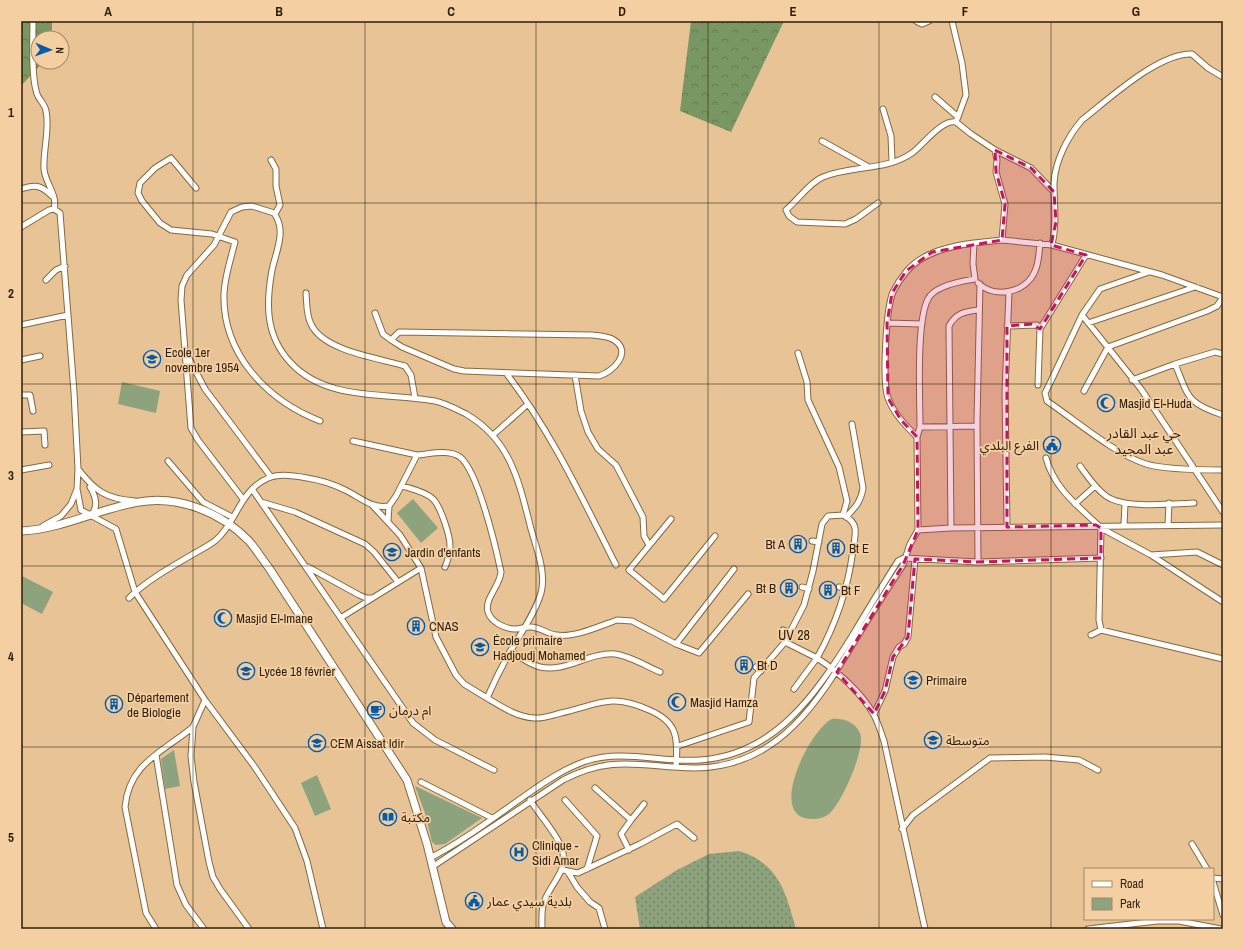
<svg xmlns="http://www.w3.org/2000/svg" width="1244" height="950" font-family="'Archivo Narrow','Noto Sans Arabic',sans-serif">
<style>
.grass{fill:url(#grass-dots)}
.forest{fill:url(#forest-crowns)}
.park{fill:#8ca37d}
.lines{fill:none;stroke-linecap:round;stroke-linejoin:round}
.minor-casing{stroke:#88683d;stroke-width:7}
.tertiary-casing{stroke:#88683d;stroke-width:9}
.minor{stroke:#fff;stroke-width:5}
.tertiary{stroke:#fff;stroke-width:7}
.marked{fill:#c2185b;fill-opacity:0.2;stroke:#c2185b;stroke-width:3;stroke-dasharray:8 5;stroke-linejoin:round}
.grid{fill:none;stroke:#2c1f0d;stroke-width:1;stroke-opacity:0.55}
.labels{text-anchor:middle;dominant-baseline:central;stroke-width:3.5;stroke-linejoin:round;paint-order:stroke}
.poi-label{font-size:13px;fill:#2c1f0d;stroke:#f4cfa2;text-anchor:start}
.neighbourhood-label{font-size:14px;fill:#2c1f0d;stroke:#f4cfa2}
.neatline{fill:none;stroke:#2c1f0d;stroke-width:1.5}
.grid-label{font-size:13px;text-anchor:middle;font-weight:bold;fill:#2c1f0d}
</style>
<defs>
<pattern id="grass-dots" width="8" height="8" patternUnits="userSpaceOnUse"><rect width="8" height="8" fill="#8ca37d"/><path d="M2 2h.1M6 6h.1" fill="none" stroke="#738465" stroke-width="1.8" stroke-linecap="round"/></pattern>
<pattern id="forest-crowns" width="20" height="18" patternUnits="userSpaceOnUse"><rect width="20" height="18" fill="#789762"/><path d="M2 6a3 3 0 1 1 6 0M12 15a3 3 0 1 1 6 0" fill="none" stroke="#637b4f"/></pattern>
</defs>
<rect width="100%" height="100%" fill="#e7c395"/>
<path class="grass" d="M739,851C779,863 786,893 796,929H640L635,897L677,870L709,854Z"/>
<path class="forest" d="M21,21H52V38H38V62H43L21,86Z
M691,21H784L731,132L680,111Z"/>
<path class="park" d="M122,382L160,391L156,413L118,404Z
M413,499L438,528L421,543L397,513Z
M22,576L53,592L42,614L21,603Z
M832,719C843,718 855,722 860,733C866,749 842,801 831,812C825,818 819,819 812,819C765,819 810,729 832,719Z
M174,750L180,786L165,789L161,759Z
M317,775L331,809L315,816L301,783Z
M415,786L482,818L445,844L436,845L432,842L425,813Z"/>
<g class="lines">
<defs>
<path id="minor" d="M33,21C33,40 31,77 37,94C39,100 45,104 46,111C50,129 43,149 44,169C45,183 58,195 54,209
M916,21L922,24L929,21
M952,21L962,63L966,95L956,122
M935,97L958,117
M883,109L891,136L892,162
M822,141L867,166
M995,150L1031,168L1054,192
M271,160L276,169V186L280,205L275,214
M196,188L171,158L155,168L140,183L138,193L142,201L160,223L171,230L212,234L235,242C231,258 225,275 224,293C222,353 266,400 320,421
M21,189C35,184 41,185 52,196
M878,203L856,219L845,224L797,222L789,216L786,210C798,200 809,183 823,177C851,165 887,171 912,153C923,145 942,119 956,122L971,134L995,150L997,160L996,172L1005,204L1002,240
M21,227L49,210L54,209L60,213L74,392L78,469L77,489L71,504L61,516L43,526
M1052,245C1057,224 1054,205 1054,183C1055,161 1068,136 1082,120C1109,99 1158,53 1192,54L1208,68L1223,77
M1149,272L1100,289L1082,315L1051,381L1045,393L1047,401C1075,420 1115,454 1146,464C1166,470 1202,470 1223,470
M46,280L56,270L65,266
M978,283C995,299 1026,293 1035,271C1039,263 1039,252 1040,243
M306,293C307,303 306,315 311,324C323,351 378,358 405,366L411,375L415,398
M375,313L383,334L391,340L402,347L454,369L464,371L599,376C613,372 633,352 614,340C608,336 600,336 592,335L399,332L391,340
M1082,315L1141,389L1223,512
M887,323L922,324
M1088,323L1195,287
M21,325L68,315
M1007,326L1037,325L1040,329L1038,385
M1040,329L1086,255
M798,353L807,382L808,400L839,467L847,501L843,515
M187,355L205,389L271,477
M21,360L40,356
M1175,364L1215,352L1223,354
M506,373C551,431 583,500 616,565
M575,375L581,411L588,432L598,449L616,465L643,517L644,536L649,545
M1132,380L1175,364C1189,397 1186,403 1223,415
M1084,391L1108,347L1207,311L1217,306L1223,297
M21,395H30L33,411
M920,427L977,426
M21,432L44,431L45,445
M493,435L528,404
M917,437C906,426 894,414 888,398C882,382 886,308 893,292C896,286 901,278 906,272C922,252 951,246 974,243
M353,441L417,455
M1046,458C1054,488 1077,505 1098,525
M168,461L203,502L232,517
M1080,466C1088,477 1095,488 1106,496C1124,509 1171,504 1194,503
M78,469C95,491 106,499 135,501
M21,470L49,465
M402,486C412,489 426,492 433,499C441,507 450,536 450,546C450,554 448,560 445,567
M90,487C95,495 99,505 92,514
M77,489L81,510L116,529L135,592L205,700L254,766L295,828L307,861L323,929
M252,489L413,723L435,740L494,770
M243,499L198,440L191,428L181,300L182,286L187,275L214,245L231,212L242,207L252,206L274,213C287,231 276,251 272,270C266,303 265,335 290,362C326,402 387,392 435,401C445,403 456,409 466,414C511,440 519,482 531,529C536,547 545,569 542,588C540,605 520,635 511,650C502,666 494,682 487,698C502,707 517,717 534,718C543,719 553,715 561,713C600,704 610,693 649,710C678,722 678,738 676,767
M261,502L295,512L365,544L374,552L398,582
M1075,504L1094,487
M373,506L400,535L421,568L436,637L456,675L464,684L487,698
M389,506L396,496L417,455C430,454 448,449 460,457C478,471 496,548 501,572C500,586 484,599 488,612C491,622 505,629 515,629C520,629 525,627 530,627C538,626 547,634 556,635C574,638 600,626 617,620L632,621L676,644L699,653L748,594
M846,517C856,507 861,501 863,488L852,424
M671,519L629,570L664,599L715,536
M1124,525L1125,504
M1168,525L1169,503
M1007,527L1005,392L1009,292
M1099,527L1151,555L1223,602
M951,528L949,326C956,313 964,312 978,310
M1101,528L1099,620L1101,630L1223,659
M918,530L917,437L920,427C920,398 916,322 928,299C934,286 962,281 975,279L973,264L974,243L1002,240L1052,245L1162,275L1223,297
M812,541L819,542
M1151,555L1197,552L1223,565
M978,562L977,421L980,284
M308,567L359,595L366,598H372
M802,587L809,589
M839,587L845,588
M129,598C147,580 173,566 195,553C202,549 210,545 216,540C237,522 240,488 271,477C281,473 297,476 307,478C320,480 333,484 345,490C360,497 371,509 389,506L388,521
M342,617L421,568
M783,630L790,633
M1091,635L1101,630
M676,644L734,569
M510,651C519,656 530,665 540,667C565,673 589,652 615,654C630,656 646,666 660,672
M756,667L761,671
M794,689L817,658L785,642L804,605L813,571L822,524L828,516L843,515C849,518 854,522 855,528C856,535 854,543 853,550C848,589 836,624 817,658C837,671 862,693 874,715C878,723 881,732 884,741L925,929
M205,700L193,727L191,756L194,782L209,862L213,877L220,889L249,929
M874,714L885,691L893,657L899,647L904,644L908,637L915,559
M678,746L749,722L754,678L785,642
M156,755L177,885L186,905L204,929
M421,782L492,818
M595,788L631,820L621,834L629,850
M530,800C538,813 558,835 562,849C569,871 551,882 544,902C541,910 542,920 542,929
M565,800L597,836L587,869
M631,820L644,804
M902,829L913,815L990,758L1045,757L1079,760L1098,770
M1192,844L1207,869
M430,858C463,841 493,818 523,797C543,783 563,769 586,761C624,749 662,763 700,760C775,755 816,694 852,636C867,611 882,586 898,561L904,558L978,562L1101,558
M432,867L563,780C613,754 642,767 694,768C780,768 820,699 859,634C873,611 888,588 903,565L910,544L918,530L951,528L1223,525
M563,870L578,873L640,844L677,824L694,838
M568,872L577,887L590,902L599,908L605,929
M1213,878L1223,879
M1213,882L1223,915
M156,929L146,913L125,807C129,763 163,752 193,727
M1088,929L1157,921H1179L1221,929"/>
<path id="tertiary" d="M21,531C48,530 75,520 100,512C113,508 126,504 139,502C178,495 221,512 249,541C256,549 262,559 269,568L407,780L427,844L446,922L452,929"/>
</defs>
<use href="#minor" class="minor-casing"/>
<use href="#tertiary" class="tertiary-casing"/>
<use href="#minor" class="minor"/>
<use href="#tertiary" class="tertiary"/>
</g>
<path class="marked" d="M995,150L1031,168L1054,192L1056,222L1051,245L1086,255L1040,329L1032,324L1007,326V527L1096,525L1101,528V558L978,562L915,559L908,637L893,657L885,691L874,714L837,672L903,565L918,530L917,437L901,420L888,398L887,323L892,293L906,271L932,252L1002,240L1005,204L996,172Z"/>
<path class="grid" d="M193,21V929M365,21V929M536,21V929M708,21V929M879,21V929M1051,21V929M21,203H1223M21,384H1223M21,566H1223M21,747H1223"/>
<defs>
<symbol id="school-ring" viewBox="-11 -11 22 22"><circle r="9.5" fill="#f4cfa2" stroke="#045ba9" stroke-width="1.5"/><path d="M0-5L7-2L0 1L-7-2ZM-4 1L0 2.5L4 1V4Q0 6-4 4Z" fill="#045ba9"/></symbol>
<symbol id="mosque-ring" viewBox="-11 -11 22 22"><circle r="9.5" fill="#f4cfa2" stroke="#045ba9" stroke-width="1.5"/><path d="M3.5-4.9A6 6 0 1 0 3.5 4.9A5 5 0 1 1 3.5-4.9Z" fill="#045ba9"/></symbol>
<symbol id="civic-ring" viewBox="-11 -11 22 22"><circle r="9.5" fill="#f4cfa2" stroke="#045ba9" stroke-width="1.5"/><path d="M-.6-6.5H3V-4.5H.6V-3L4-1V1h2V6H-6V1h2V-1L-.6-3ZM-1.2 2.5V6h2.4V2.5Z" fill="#045ba9"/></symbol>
<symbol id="building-ring" viewBox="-11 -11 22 22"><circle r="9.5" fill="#f4cfa2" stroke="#045ba9" stroke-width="1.5"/><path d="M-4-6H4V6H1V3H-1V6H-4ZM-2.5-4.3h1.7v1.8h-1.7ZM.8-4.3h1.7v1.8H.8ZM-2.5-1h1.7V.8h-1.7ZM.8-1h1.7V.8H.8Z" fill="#045ba9"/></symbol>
<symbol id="cafe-ring" viewBox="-11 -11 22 22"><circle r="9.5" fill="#f4cfa2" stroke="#045ba9" stroke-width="1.5"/><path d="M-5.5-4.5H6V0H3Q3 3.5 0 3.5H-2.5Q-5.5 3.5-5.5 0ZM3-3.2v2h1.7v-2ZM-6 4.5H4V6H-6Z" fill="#045ba9"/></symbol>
<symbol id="library-ring" viewBox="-11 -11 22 22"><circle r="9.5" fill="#f4cfa2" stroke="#045ba9" stroke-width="1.5"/><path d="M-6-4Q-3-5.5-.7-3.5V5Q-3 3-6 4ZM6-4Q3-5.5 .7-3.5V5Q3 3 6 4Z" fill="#045ba9"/></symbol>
<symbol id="hospital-ring" viewBox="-11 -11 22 22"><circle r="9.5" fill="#f4cfa2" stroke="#045ba9" stroke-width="1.5"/><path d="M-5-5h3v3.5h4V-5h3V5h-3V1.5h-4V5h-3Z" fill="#045ba9"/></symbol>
</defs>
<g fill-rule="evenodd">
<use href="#school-ring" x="142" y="349" width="20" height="20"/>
<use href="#mosque-ring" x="1096" y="393" width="20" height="20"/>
<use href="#civic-ring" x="1042" y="435" width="20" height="20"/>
<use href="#building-ring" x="788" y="534" width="20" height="20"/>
<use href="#building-ring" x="826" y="538" width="20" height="20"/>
<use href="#school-ring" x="382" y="542" width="20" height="20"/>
<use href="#building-ring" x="779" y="578" width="20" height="20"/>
<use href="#building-ring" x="818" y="580" width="20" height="20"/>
<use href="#mosque-ring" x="213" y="608" width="20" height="20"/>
<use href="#building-ring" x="406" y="616" width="20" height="20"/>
<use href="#school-ring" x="470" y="637" width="20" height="20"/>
<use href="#building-ring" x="734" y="655" width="20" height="20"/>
<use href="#school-ring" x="236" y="661" width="20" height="20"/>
<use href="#school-ring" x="903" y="670" width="20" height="20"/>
<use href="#mosque-ring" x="667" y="692" width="20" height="20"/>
<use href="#building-ring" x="104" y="694" width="20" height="20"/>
<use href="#cafe-ring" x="366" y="700" width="20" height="20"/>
<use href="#school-ring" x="923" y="730" width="20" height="20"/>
<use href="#school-ring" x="307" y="733" width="20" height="20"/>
<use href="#library-ring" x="378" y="807" width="20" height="20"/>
<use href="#hospital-ring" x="509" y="842" width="20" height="20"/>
<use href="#civic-ring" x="464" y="891" width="20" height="20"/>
</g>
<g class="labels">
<g class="poi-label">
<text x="165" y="352">Ecole 1er<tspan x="165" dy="15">novembre 1954</tspan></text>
<text x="1119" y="403">Masjid El-Huda</text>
<text x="1039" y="445" text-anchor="end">الفرع البلدي</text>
<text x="785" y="544" text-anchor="end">Bt A</text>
<text x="849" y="548">Bt E</text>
<text x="405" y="552">Jardin d'enfants</text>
<text x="776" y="588" text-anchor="end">Bt B</text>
<text x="841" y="590">Bt F</text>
<text x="236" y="618">Masjid El-Imane</text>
<text x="429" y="626">CNAS</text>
<text x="493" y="640">École primaire<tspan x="493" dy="15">Hadjoudj Mohamed</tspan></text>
<text x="757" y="665">Bt D</text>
<text x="259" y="671">Lycée 18 février</text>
<text x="926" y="680">Primaire</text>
<text x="127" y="697">Département<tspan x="127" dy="15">de Biologie</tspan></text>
<text x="690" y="702">Masjid Hamza</text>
<text x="389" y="710">ام درمان</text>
<text x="946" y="740">متوسطة</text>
<text x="330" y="743">CEM Aissat Idir</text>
<text x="401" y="817">مكتبة</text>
<text x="532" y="845">Clinique -<tspan x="532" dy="15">Sidi Amar</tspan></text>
<text x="487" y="901">بلدية سيدي عمار</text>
</g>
<g class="neighbourhood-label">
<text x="1144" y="433">حي عبد القادر<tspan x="1144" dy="16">عبد المجيد</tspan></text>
<text x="794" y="635">UV 28</text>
</g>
</g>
<rect width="1244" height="950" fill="none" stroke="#f4cfa2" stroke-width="44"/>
<rect x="1084" y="868" width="130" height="52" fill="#f4cfa2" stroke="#a48966"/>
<rect x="1092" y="881" width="20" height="6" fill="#ffffff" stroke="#a48966"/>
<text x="1120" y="888" font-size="12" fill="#2c1f0d">Road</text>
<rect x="1092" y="898" width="20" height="12" fill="#8ca37d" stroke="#a48966"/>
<text x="1120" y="908" font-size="12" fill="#2c1f0d">Park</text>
<g transform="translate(50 50) rotate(92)"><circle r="19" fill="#f4cfa2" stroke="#a48966"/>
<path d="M0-3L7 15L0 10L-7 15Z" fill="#045ba9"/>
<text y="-6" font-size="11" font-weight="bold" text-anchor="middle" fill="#2c1f0d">N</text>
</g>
<rect x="22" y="22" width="1200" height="906" class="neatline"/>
<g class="grid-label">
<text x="108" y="16">A</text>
<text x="279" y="16">B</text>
<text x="451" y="16">C</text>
<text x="622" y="16">D</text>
<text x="793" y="16">E</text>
<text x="965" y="16">F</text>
<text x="1136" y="16">G</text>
<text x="11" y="117">1</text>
<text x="11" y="298">2</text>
<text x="11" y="480">3</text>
<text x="11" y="661">4</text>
<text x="11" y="842">5</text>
</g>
</svg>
